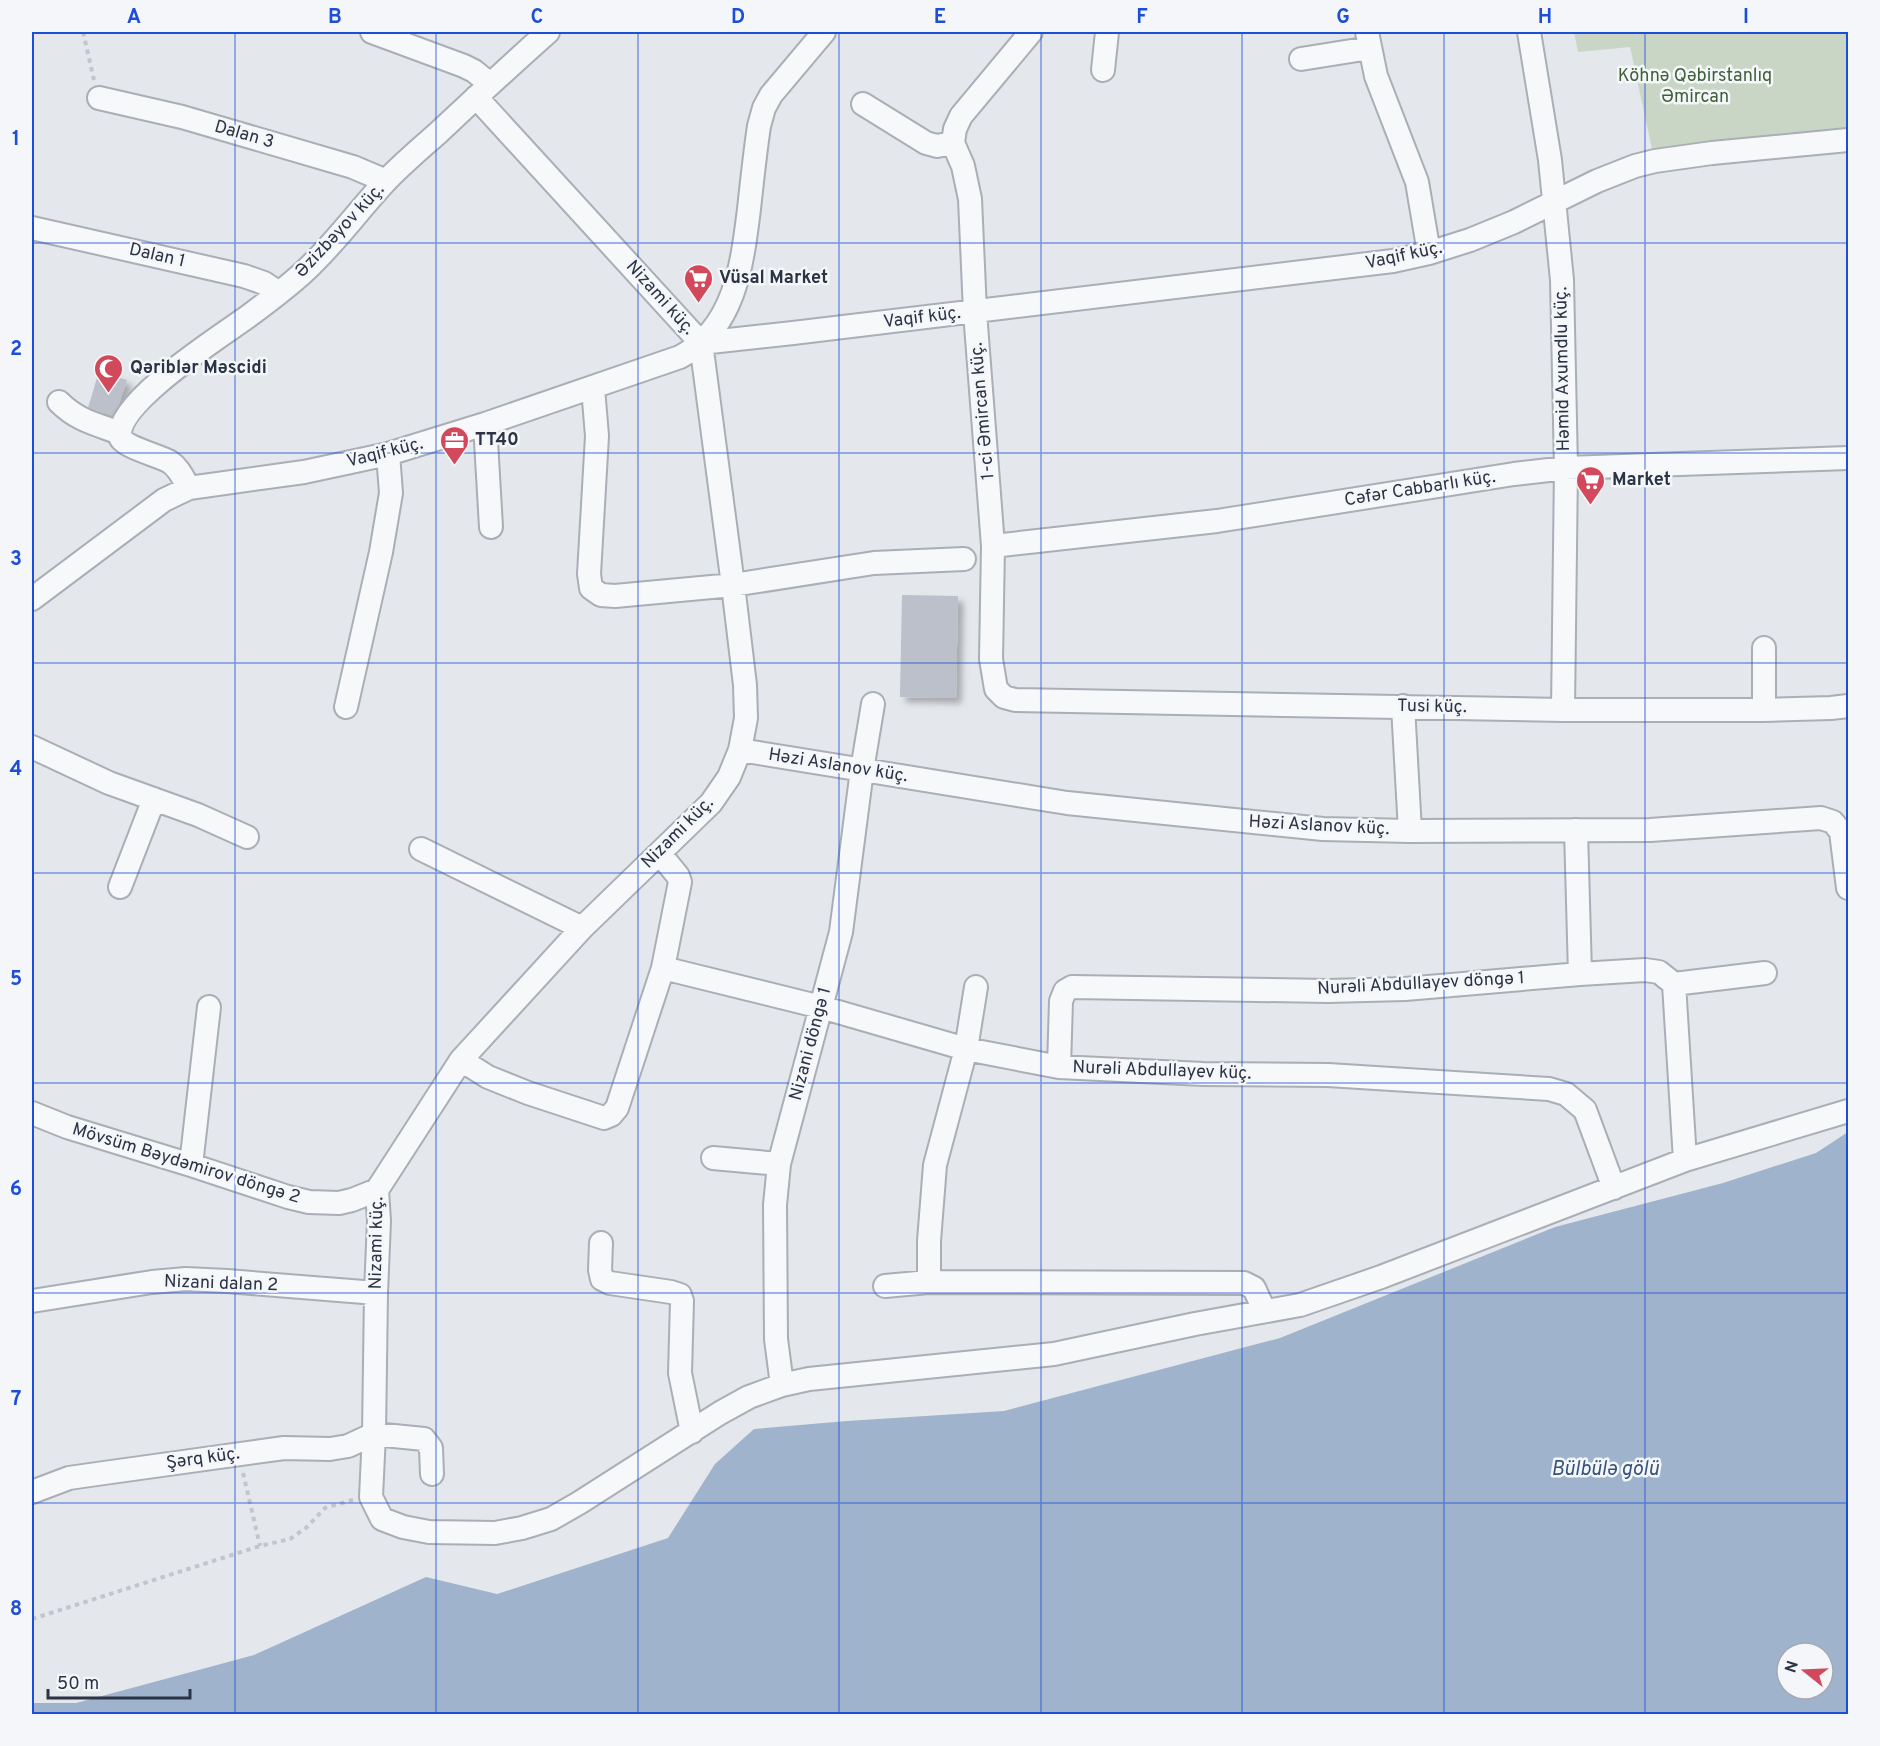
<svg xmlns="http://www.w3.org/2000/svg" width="1880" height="1746" font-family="Overpass,sans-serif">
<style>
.green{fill:#c9d6c5}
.water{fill:#9fb4cc;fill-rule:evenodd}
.building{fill:#bbc0ca;filter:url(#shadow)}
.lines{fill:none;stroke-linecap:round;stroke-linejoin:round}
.minor-casing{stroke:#a9aeb7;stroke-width:26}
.path{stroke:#c2c5cb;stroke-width:4;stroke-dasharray:4.5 4.5;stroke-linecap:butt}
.minor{stroke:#f7f8fa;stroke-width:22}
.grid{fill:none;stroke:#1d4ed8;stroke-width:1.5;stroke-opacity:0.55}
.labels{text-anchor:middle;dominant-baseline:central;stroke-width:5;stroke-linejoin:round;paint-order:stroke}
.park-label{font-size:18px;fill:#3f6138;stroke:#f4f6f9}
.street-label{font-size:18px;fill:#2b3445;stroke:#f4f6f9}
.poi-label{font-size:18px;font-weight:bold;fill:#2b3445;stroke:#f4f6f9;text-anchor:start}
.water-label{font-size:20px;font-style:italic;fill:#34527a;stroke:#f4f6f9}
.neatline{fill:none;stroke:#1d4ed8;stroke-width:2}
.grid-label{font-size:20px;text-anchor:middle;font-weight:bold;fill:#1d4ed8}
</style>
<defs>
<filter id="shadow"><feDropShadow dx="5.5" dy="5.5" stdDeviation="3" flood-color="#0004"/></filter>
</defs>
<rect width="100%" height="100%" fill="#e4e7ec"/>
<path class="green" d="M1574,32H1848V130L1700,142L1652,149L1630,47L1578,52Z"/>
<path class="water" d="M1848,1132V1714H32V1703H76L254,1655L426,1577L497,1594L668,1538L715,1464L754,1429L847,1421L1004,1411L1280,1338L1555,1227L1723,1183L1816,1153ZM1787,1653H1823V1689H1787Z"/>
<path class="building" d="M99,371L127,380L115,416L88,408Z
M902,595L958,596L956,698L900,697Z"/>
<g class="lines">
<defs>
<path id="minor" d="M372,32L464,66L474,71L490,84
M1031,32L961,116L955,129L953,143L963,166L970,199L975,312L993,546L991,659L996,689L1004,697L1015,700L1563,710H1764L1831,708L1848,706
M1367,32L1376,76L1417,182L1429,253
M1529,32L1550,160L1562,280L1566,468L1563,710
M1301,59L1370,48
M1103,70L1107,32
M476,97L701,343L733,585L745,685L746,718L740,750L729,777L711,803L582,928L461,1060L377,1190L379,1221L376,1293L374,1434L371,1497L382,1519L403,1527L429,1532L495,1533L522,1528L551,1519L579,1503L720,1413L749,1397L782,1385L809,1379L1054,1354L1195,1324L1300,1305L1381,1277L1685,1160L1848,1111
M99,98L182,117L353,167L386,181
M863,104L926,143L937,146L953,143
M32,228L244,276L264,283L279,293
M701,343L793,333L1393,261L1429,253L1470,240L1514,222L1597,181L1635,166L1655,161L1712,153L1848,140
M593,388L597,436L589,574L591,588L601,595L615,596L733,585L874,563L964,559
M59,402C78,421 96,424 120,433
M485,424L491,527
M189,488C183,478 179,468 170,462C160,456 120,446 120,436C117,401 223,335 250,315C269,301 289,286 306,270C335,243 358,211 385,182C401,165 420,149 438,133C474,99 511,65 548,32
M993,546L1217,521L1514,474L1566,468L1848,458
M32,599L164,500L189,488L304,472L388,454L485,424L680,357C735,328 742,265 749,209C752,181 755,153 759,126L764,108L771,95L824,32
M1403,706L1410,831
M346,707L381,552L391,493L388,454
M1764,710V648
M32,747L109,783L198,815L247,837
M740,750L1067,803L1323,829L1410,831L1650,830L1821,818L1833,822L1841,832L1848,888
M1576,830L1580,974
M421,849L582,928
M120,887L154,799
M663,968L821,1007L966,1049L1059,1067L1203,1074L1328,1075L1549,1089L1566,1094L1585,1110L1614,1188
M1674,984L1765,973
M461,1060L488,1077L528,1093L604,1118L611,1115L617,1108L663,968L680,882L678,876L660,854
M1059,1067L1061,1001L1065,991L1072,987L1328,991L1405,989L1580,974L1645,970L1659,972L1674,984L1685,1160
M32,1113L67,1127L191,1165L288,1197L309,1202L339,1203L352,1200L377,1190
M713,1158L779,1164
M191,1165L209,1007
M601,1243L600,1270L602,1279L610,1283L671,1292L680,1295L682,1301L680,1373L692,1432
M929,1282V1241L935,1165L966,1049L976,987
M885,1286L929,1282L1244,1283L1254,1288L1264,1310
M32,1301L152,1282L186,1279L227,1281L376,1293
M782,1385L776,1339L775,1205L779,1164L841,932L862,770L873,704
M32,1492L69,1478L104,1473L284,1448L330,1449L348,1446L374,1434L424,1439L431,1448L432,1474"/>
</defs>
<use href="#minor" class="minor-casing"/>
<path class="path" d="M83,32L94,80
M243,1473L260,1546
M32,1619L260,1546L290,1539L306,1528L325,1508L353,1500"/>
<use href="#minor" class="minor"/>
</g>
<path class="grid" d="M235,32V1714M436,32V1714M638,32V1714M839,32V1714M1041,32V1714M1242,32V1714M1444,32V1714M1645,32V1714M32,243H1848M32,453H1848M32,663H1848M32,873H1848M32,1083H1848M32,1293H1848M32,1503H1848"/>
<defs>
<symbol id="supermarket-pin" viewBox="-11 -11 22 30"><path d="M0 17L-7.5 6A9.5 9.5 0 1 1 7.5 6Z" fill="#d1495b" stroke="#f4f6f9"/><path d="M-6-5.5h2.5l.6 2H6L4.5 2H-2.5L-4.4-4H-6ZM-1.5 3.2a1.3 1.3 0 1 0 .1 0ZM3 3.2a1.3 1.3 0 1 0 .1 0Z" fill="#fff"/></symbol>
<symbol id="mosque-pin" viewBox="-11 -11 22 30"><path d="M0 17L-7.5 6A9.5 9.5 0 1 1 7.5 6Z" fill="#d1495b" stroke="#f4f6f9"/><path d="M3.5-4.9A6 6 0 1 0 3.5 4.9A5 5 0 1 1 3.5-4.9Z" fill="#fff"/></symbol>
<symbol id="office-pin" viewBox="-11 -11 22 30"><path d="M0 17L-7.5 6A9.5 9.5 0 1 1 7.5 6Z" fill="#d1495b" stroke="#f4f6f9"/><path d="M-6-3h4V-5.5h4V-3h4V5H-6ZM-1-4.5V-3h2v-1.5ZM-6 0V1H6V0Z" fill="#fff"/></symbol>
</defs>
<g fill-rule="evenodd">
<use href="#supermarket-pin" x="682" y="262" width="33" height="45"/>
<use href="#mosque-pin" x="92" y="352" width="33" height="45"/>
<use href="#office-pin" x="438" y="424" width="33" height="45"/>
<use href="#supermarket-pin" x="1574" y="464" width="33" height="45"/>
</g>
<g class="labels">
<g class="park-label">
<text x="1695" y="76">Köhnə Qəbirstanlıq<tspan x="1695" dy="21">Əmircan</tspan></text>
</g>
<g class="street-label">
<text transform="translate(244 135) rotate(16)">Dalan 3</text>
<text transform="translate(340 231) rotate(-47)">Əzizbəyov küç.</text>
<text transform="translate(157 256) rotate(13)">Dalan 1</text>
<text transform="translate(1404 256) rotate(-12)">Vaqif küç.</text>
<text transform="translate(660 298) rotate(48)">Nizami küç.</text>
<text transform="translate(922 318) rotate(-7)">Vaqif küç.</text>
<text transform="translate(1563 369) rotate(-91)">Həmid Axumdlu küç.</text>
<text transform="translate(983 411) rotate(-95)">1-ci Əmircan küç.</text>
<text transform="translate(385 453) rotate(-14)">Vaqif küç.</text>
<text transform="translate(1420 489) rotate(-9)">Cəfər Cabbarlı küç.</text>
<text transform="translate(1432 707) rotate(1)">Tusi küç.</text>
<text transform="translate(838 766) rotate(9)">Həzi Aslanov küç.</text>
<text transform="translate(1319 826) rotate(3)">Həzi Aslanov küç.</text>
<text transform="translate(678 833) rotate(-45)">Nizami küç.</text>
<text transform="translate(1421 984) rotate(-3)">Nurəli Abdullayev döngə 1</text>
<text transform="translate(811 1044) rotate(-75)">Nizani döngə 1</text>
<text transform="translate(1162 1071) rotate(2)">Nurəli Abdullayev küç.</text>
<text transform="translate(186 1164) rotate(17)">Mövsüm Bəydəmirov döngə 2</text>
<text transform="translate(377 1243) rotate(-89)">Nizami küç.</text>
<text transform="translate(221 1284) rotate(2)">Nizani dalan 2</text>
<text transform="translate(203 1459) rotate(-8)">Şərq küç.</text>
</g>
<g class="poi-label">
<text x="719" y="278">Vüsal Market</text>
<text x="130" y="368">Qəriblər Məscidi</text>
<text x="475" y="440">TT40</text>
<text x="1612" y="480">Market</text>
</g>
<g class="water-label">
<text x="1605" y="1470">Bülbülə gölü</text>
</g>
</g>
<rect width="1880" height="1746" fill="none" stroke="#f4f6f9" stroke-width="66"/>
<g transform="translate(1805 1671) rotate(288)"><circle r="28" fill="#f4f6f9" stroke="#a4a8b1" stroke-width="1.5"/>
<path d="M0-4.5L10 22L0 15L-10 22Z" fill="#d1495b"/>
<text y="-9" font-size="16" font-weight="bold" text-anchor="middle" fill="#2b3445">N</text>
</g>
<path d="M48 1689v9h142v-9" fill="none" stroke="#2b3445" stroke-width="3"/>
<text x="57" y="1689" font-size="18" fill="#2b3445" stroke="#f4f6f9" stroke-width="4.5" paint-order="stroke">50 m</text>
<rect x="33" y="33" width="1814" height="1680" class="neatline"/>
<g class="grid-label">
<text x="134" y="23">A</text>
<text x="335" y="23">B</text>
<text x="537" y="23">C</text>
<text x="738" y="23">D</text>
<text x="940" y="23">E</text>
<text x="1142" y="23">F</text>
<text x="1343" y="23">G</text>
<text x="1545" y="23">H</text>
<text x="1746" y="23">I</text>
<text x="16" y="145">1</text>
<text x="16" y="355">2</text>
<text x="16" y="565">3</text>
<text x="16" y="775">4</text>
<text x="16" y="985">5</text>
<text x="16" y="1195">6</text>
<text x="16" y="1405">7</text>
<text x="16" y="1615">8</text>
</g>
</svg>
